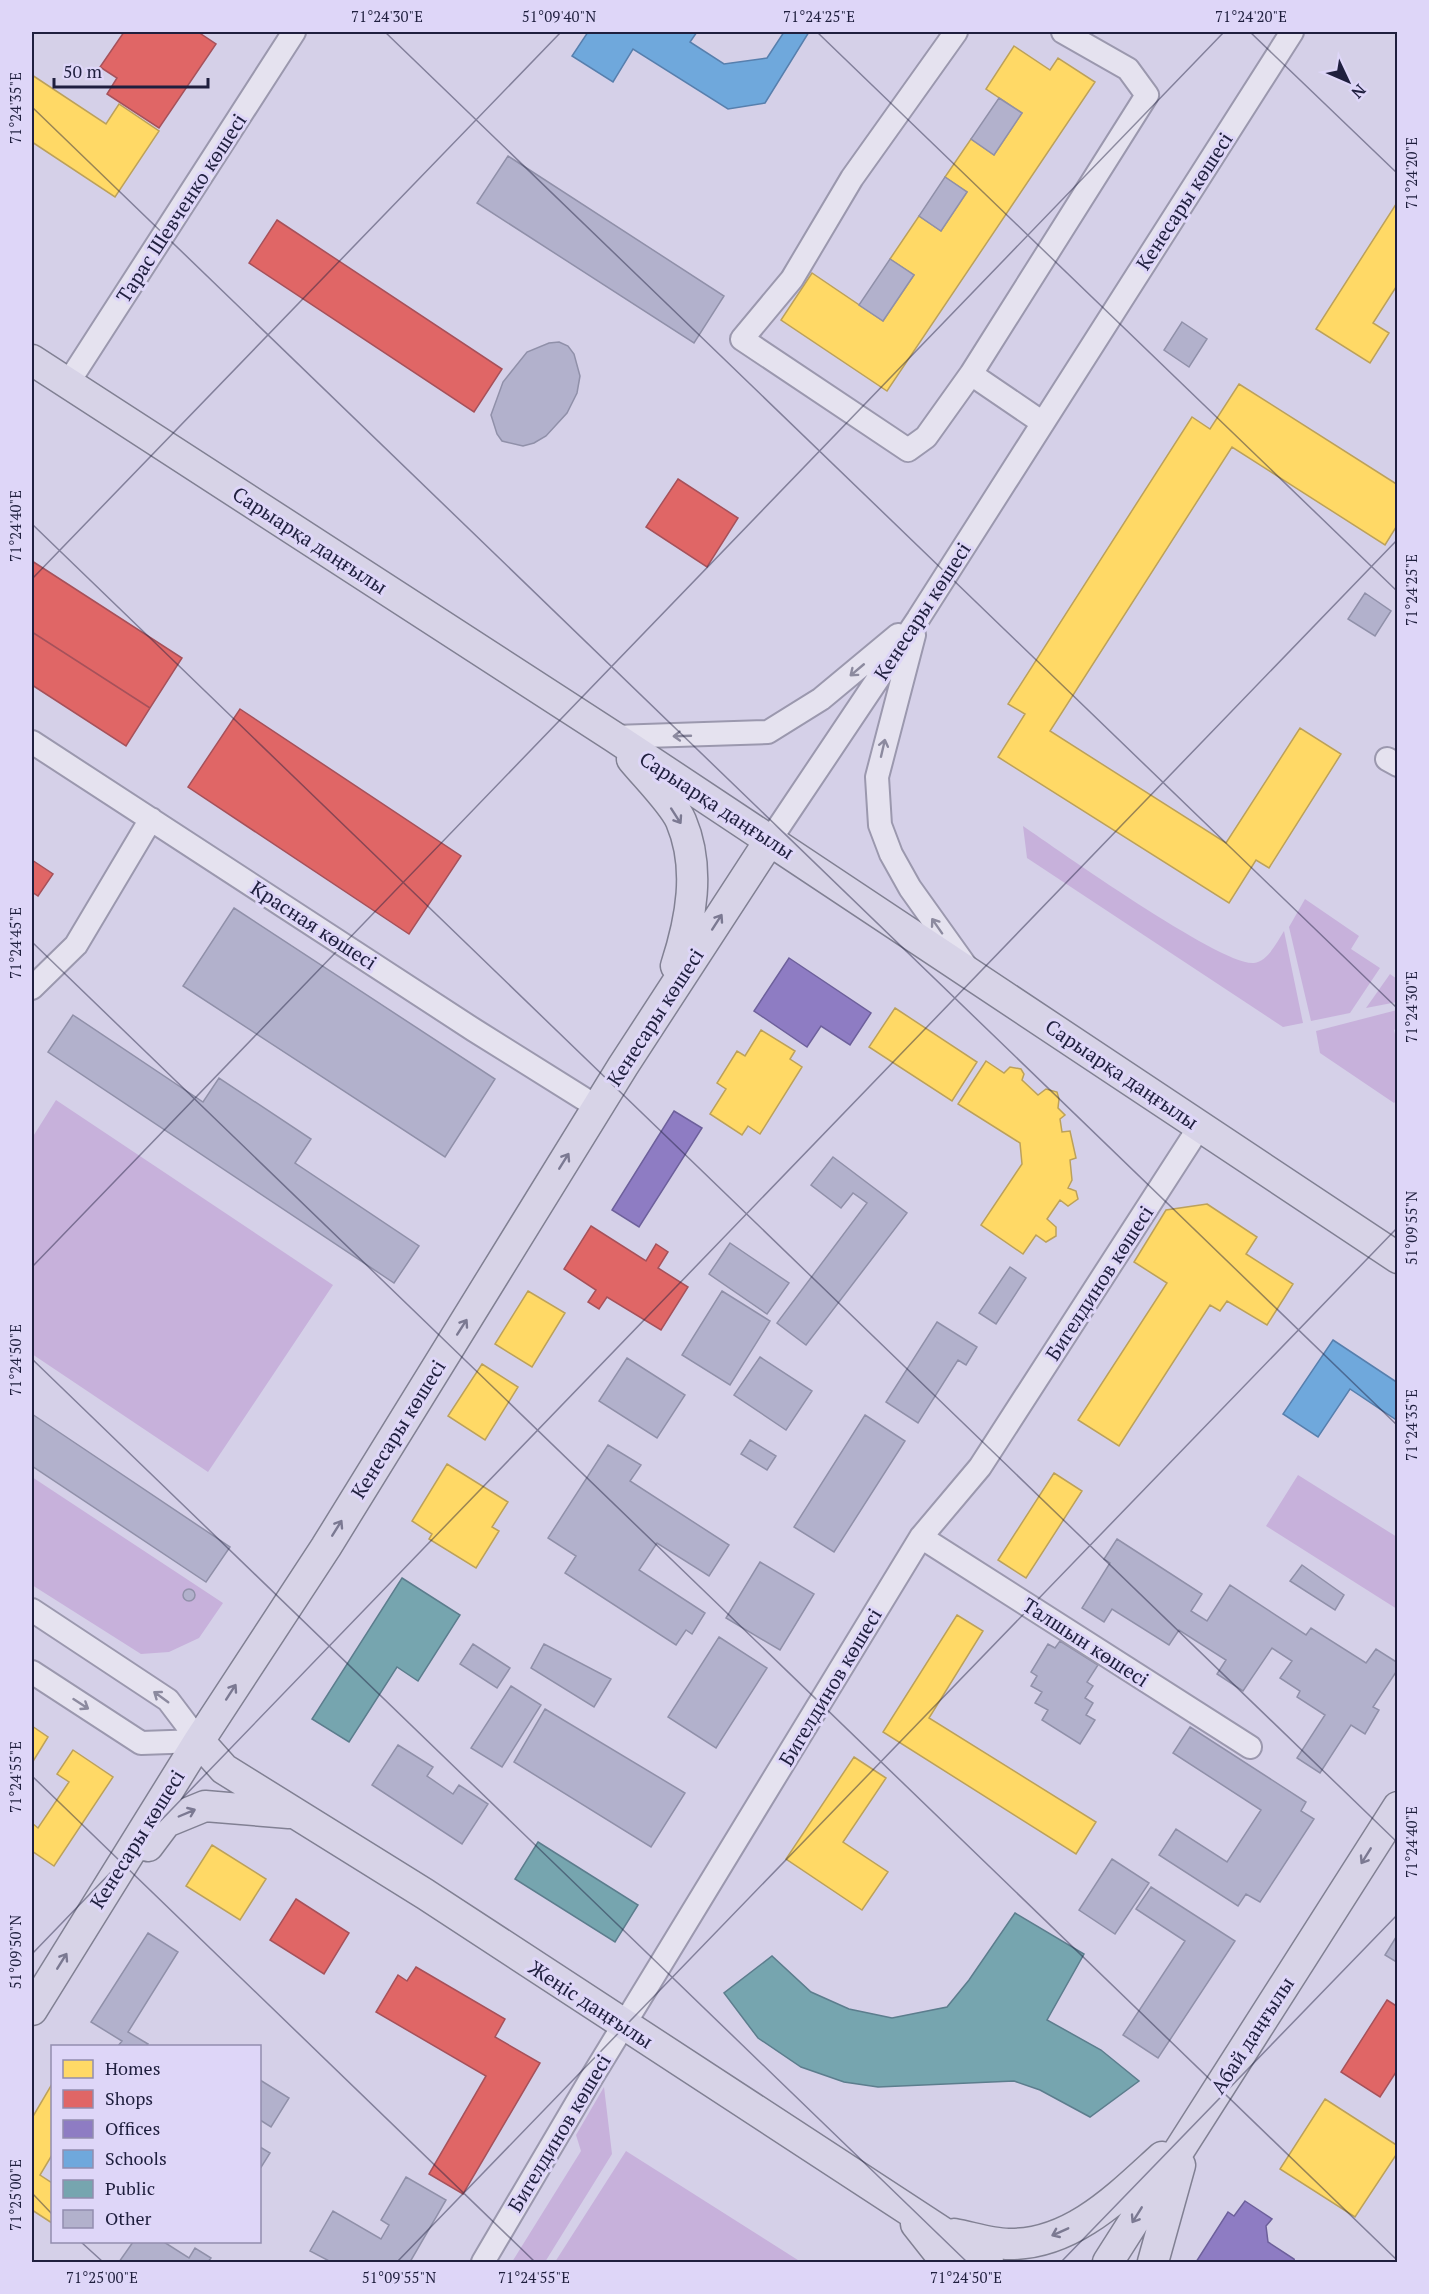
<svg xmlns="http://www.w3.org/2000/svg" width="1429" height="2294" font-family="'PT Serif',serif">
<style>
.green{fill:#c7b1db}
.homes{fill:#ffd966;stroke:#bca15a;stroke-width:1.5}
.shops{fill:#e06666;stroke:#a6515a;stroke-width:1.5}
.offices{fill:#8e7cc3;stroke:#6d609b;stroke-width:1.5}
.schools{fill:#6fa8dc;stroke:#577fad;stroke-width:1.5}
.public{fill:#76a5af;stroke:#5c7d8d;stroke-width:1.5}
.building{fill:#b2b1cc;stroke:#9090a9;stroke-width:1.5}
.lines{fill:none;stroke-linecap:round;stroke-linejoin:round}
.minor-casing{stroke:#9b98ae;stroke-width:26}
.major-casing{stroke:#818093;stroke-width:33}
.minor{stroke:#e5e2ef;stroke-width:22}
.major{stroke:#d7d3e7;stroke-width:30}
.oneway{stroke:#8c8a9f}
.oneway2{stroke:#7b7992}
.ticks{fill:none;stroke:#1f1f3e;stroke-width:1.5;stroke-opacity:0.45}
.labels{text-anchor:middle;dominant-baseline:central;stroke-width:6;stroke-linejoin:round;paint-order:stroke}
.street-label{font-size:20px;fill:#1f1f3e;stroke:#ded6f8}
.neatline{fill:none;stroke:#1f1f3e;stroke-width:2}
.ticks-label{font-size:15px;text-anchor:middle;fill:#1f1f3e}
</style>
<rect width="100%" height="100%" fill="#d5d0e8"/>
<path class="green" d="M1023,826C1058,850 1223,967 1254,963C1268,961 1277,942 1284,931L1303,1023L1283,1027L1027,858Z
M1305,899L1359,936L1351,949L1380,968L1350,1013L1311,1021L1289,927Z
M1390,974L1397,979V1002L1366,1008Z
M1397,1010V1028L1394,1030L1398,1046V1099L1394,1103L1320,1053L1316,1031Z
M56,1100L333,1285L208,1472L32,1354V1138Z
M1298,1475L1397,1537V1609L1266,1526Z
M32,1477L223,1603L199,1638L169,1652L141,1654L32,1585Z
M604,2087L612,2154L545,2262H512L581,2151L576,2135Z
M626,2151L801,2262H555Z"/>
<path class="homes" d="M1014,46L1050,70L1058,58L1095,82L887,391L781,320L812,273L883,321L914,275L890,259L919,216L941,231L967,192L945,177L971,139L994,155L1022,113L986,89Z
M32,75L106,124L119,104L159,131L115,197L32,142Z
M1398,201V284L1373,323L1389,333L1370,363L1316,329Z
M1239,384L1398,485V524L1385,545L1232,447L1050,731L1226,843L1300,728L1341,754L1269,868L1256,860L1229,903L998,757L1025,714L1008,704L1192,417L1210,429Z
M895,1008L977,1062L952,1101L869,1047Z
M761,1030L795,1051L790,1059L802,1067L760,1134L748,1126L742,1135L710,1114L726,1089L717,1083L737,1051L745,1056Z
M986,1061L1004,1073L1010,1067L1021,1069L1024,1074L1022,1080L1038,1095L1046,1089L1057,1092L1059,1099L1058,1108L1065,1115L1060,1119L1062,1132L1070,1131L1076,1158L1070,1160L1072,1180L1068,1188L1076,1191L1078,1199L1068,1206L1060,1200L1047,1219L1056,1227V1236L1046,1242L1036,1235L1023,1254L981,1225L1022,1164L1020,1143L958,1104Z
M1207,1204L1257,1237L1246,1254L1293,1284L1267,1325L1227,1301L1220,1311L1210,1305L1119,1446L1078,1420L1167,1283L1134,1262L1166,1210Z
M528,1291L565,1313L532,1367L495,1344Z
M482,1364L518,1387L485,1440L448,1416Z
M447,1464L508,1502L492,1527L499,1531L476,1568L429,1539L432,1534L412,1521Z
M1054,1473L1082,1491L1026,1578L998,1560Z
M957,1615L983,1631L929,1718L1096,1822L1076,1854L883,1732Z
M32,1726L48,1737L32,1763Z
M73,1750L113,1777L54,1866L32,1851V1823L38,1828L69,1782L57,1774Z
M854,1757L886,1778L843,1842L888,1872L862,1910L786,1859Z
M212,1845L266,1879L240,1920L186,1886Z
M52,2084V2155L40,2175L52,2183V2223L32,2210V2118Z
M1325,2099L1398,2146V2152L1355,2217L1280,2169Z"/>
<path class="shops" d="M124,32H198L216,44L159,128L107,94L117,78L100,67Z
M277,220L502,369L474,412L249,263Z
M678,479L738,518L707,567L646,527Z
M32,561L182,658L150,708L32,632Z
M32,632L150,708L126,746L32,685Z
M240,709L461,856L409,934L188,787Z
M32,860L53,874L38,896L32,892Z
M591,1226L646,1261L656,1244L668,1252L658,1268L688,1287L661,1330L607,1297L599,1309L588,1302L596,1290L564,1269Z
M296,1899L349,1933L324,1974L270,1940Z
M416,1967L505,2019L495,2037L540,2063L463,2194L429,2174L486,2076L376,2012L398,1975L407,1981Z
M1387,2000L1398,2007V2069L1380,2097L1341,2072Z"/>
<path class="offices" d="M789,958L871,1013L850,1045L821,1026L807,1047L754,1011Z
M674,1111L702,1128L639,1227L612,1210Z
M1245,2201L1272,2219L1266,2226L1268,2242L1294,2259L1295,2262H1196L1228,2212L1234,2216Z"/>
<path class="schools" d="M588,32H697L690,42L724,64L767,58L784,32H809L765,103L728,109L633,49L613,82L572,56Z
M1333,1340L1398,1383V1421L1350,1389L1318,1437L1283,1414Z"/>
<path class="public" d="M402,1578L460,1615L418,1681L397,1667L349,1742L312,1719Z
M538,1842L638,1905L615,1942L515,1879Z
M1015,1913L1084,1954L1047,2020L1101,2050L1139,2081L1090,2117L1040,2090L1014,2081L878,2087L844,2082L801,2067L758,2038L724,1993L772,1956L811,1992L849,2009L892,2018L947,2007L969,1980Z"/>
<path class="building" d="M999,98L1022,113L994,155L971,139Z
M508,156L724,296L694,343L477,203Z
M945,177L967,192L941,231L919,216Z
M890,259L914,275L883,321L859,305Z
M1182,322L1207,339L1189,367L1164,350Z
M559,342L568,346L574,354L580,376L577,393L567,413L546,436L534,443L523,446L502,441L497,434L491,415L503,382L527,352L549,343Z
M1365,593L1391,611L1375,636L1348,619Z
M234,908L495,1079L445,1157L183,986Z
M73,1015L203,1102L219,1078L311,1139L295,1163L419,1246L394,1283L48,1052Z
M833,1157L907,1213L806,1345L777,1323L867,1203L853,1193L841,1208L811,1185Z
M730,1243L789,1283L767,1314L709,1274Z
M1010,1267L1026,1278L996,1324L979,1313Z
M722,1291L770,1321L730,1385L682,1355Z
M937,1322L977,1347L966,1365L958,1360L918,1423L886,1402Z
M760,1357L812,1391L786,1430L734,1395Z
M627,1358L685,1395L657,1438L599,1401Z
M32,1414L230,1547L206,1582L32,1466Z
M865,1415L905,1441L834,1552L794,1527Z
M750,1440L776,1456L767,1470L741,1454Z
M608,1445L641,1465L630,1481L729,1545L709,1576L657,1543L639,1570L705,1613L692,1634L686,1630L676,1645L565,1573L576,1556L548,1538Z
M1117,1539L1202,1594L1191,1611L1207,1621L1230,1585L1306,1635L1311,1628L1366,1663L1376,1649L1398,1663V1669L1373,1707L1379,1710L1365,1734L1351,1725L1320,1773L1297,1758L1325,1715L1297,1697L1300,1691L1280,1678L1292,1661L1272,1648L1243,1691L1217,1674L1226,1660L1179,1630L1169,1645L1112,1609L1104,1622L1082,1608L1110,1563L1104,1559Z
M760,1562L814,1594L780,1650L726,1618Z
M1302,1565L1344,1595L1335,1610L1290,1581Z
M183 1595a6 6 0 1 1 12 0a6 6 0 1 1-12 0Z
M719,1637L767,1668L716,1748L668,1717Z
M1060,1641L1098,1665L1087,1682L1093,1686L1085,1698L1093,1703L1086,1715L1095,1720L1080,1744L1042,1720L1048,1710L1035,1703L1042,1692L1031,1686L1037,1676L1031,1672L1048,1644L1055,1648Z
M473,1644L510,1668L497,1688L460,1664Z
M544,1644L611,1679L594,1707L531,1668Z
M511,1686L541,1705L502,1767L471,1748Z
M545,1709L685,1793L651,1847L514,1762Z
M1190,1727L1306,1802L1301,1811L1314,1819L1260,1902L1246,1894L1238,1906L1159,1855L1176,1829L1227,1862L1261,1810L1173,1753Z
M398,1745L433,1767L427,1776L453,1794L459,1785L488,1804L462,1844L372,1785Z
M1112,1859L1149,1883L1115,1934L1079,1910Z
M1151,1887L1235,1941L1158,2058L1123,2035L1185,1941L1136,1909Z
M148,1933L178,1952L128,2032L148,2044L146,2046H118L122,2041L91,2022Z
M1398,1934V1963L1385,1955Z
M260,2080L289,2098L271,2127L260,2120Z
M260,2147L270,2153L260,2169Z
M406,2177L446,2200L410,2262H331L310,2251L333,2211L381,2239L389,2225L381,2220Z
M133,2242H164L189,2258L195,2248L211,2258L208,2262H119Z"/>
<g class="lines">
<defs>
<path id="minor" d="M956,32L852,178L792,279L742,339L908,450L926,437L971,374L1147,95L1128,69L1063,32
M971,374L1043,423
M68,383L294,32
M914,635L877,777L880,825L891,854L910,888L965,965
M614,737L768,732L821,699L898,635
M32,742L474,1030L597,1107
M1387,759L1398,765
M770,840L918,619L1292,32
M32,988L76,945L151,819
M921,1537L1250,1747
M32,1610L168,1700L199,1741
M32,1672L141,1743L199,1741
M483,2262L592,2077L921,1537L980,1467L1200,1126"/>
<path id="major" d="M32,360L614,737L1398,1258
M632,759C645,775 674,804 681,821C701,868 691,920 676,966
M199,1741L224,1769L425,1894L988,2262
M148,1846L166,1822L205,1806L289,1813
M32,2010L199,1741L326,1547L623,1066L770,840
M916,2224L946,2262
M954,2234C971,2237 991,2244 1009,2244C1072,2245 1119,2196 1162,2157
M1108,2262L1398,1807
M1153,2262L1180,2165"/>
</defs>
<use href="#minor" class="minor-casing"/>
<use href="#major" class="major-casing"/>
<use href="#minor" class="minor"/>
<use href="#major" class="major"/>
</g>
<defs><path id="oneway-shaft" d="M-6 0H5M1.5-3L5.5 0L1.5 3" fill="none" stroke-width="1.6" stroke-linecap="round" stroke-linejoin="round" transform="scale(1.5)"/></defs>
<g class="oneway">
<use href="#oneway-shaft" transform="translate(857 670) rotate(140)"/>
<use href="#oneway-shaft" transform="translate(682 736) rotate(178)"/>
<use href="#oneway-shaft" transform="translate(883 748) rotate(-77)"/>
<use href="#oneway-shaft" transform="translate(937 926) rotate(-125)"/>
<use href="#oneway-shaft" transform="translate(161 1697) rotate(-144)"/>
<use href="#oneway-shaft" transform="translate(81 1704) rotate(33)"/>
</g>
<g class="oneway2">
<use href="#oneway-shaft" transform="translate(676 816) rotate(57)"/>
<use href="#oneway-shaft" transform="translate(717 922) rotate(-57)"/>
<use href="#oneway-shaft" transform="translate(564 1161) rotate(-58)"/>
<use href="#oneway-shaft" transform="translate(462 1327) rotate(-57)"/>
<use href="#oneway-shaft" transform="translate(337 1528) rotate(-58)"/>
<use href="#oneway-shaft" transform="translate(231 1692) rotate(-57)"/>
<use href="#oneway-shaft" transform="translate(187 1813) rotate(-23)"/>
<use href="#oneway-shaft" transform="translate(1366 1856) rotate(122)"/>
<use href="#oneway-shaft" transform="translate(62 1961) rotate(-58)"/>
<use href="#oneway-shaft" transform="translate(1137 2215) rotate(122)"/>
<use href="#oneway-shaft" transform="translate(1060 2232) rotate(156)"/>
</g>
<path class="ticks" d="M385,32L1398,1009M817,32L1398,592M1250,32L1398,174M32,107L1398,1426M32,524L1398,1843M32,579L561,32M32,942L1398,2261M32,1267L1224,32M32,1359L967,2262M32,1776L535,2262M32,1954L1398,539M32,2193L52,2214M81,2242L103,2262M397,2262L1398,1227M1061,2262L1398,1914"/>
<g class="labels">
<g class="street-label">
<text transform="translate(1184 201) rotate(-57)">Кенесары көшесі</text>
<text transform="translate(181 208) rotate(-57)">Тарас Шевченко көшесі</text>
<text transform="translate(310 540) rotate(33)">Сарыарқа даңғылы</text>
<text transform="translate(922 611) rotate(-57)">Кенесары көшесі</text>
<text transform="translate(717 805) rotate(33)">Сарыарқа даңғылы</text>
<text transform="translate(314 925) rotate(33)">Красная көшесі</text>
<text transform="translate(655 1017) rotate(-57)">Кенесары көшесі</text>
<text transform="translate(1122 1074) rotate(34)">Сарыарқа даңғылы</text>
<text transform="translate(1099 1283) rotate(-57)">Бигелдинов көшесі</text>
<text transform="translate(398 1429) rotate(-58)">Кенесары көшесі</text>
<text transform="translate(1086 1642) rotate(33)">Талшын көшесі</text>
<text transform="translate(830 1687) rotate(-59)">Бигелдинов көшесі</text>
<text transform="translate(137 1839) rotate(-58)">Кенесары көшесі</text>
<text transform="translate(591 2004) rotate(33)">Жеңіс даңғылы</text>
<text transform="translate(1252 2035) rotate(-57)">Абай даңғылы</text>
<text transform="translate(559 2133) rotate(-59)">Бигелдинов көшесі</text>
</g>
</g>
<rect width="1429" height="2294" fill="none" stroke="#ded6f8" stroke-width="66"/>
<rect x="51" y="2045" width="210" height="198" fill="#ded6f8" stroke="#928dae" stroke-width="1.5"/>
<rect x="63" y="2060" width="30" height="18" fill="#ffd966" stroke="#928dae" stroke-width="1.5"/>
<text x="105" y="2075" font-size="18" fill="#1f1f3e">Homes</text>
<rect x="63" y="2090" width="30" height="18" fill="#e06666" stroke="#928dae" stroke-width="1.5"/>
<text x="105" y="2105" font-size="18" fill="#1f1f3e">Shops</text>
<rect x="63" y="2120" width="30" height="18" fill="#8e7cc3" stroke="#928dae" stroke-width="1.5"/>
<text x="105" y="2135" font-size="18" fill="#1f1f3e">Offices</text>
<rect x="63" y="2150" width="30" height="18" fill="#6fa8dc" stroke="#928dae" stroke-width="1.5"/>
<text x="105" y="2165" font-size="18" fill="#1f1f3e">Schools</text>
<rect x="63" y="2180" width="30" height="18" fill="#76a5af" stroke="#928dae" stroke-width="1.5"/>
<text x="105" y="2195" font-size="18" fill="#1f1f3e">Public</text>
<rect x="63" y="2210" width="30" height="18" fill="#b2b1cc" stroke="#928dae" stroke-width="1.5"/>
<text x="105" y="2225" font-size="18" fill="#1f1f3e">Other</text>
<g transform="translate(1348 81) rotate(134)" stroke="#ded6f8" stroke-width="4.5" paint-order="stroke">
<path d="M0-4.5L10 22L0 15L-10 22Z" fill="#1f1f3e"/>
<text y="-9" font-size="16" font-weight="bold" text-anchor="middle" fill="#1f1f3e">N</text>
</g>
<path d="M54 78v9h154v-9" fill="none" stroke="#1f1f3e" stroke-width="3"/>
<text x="63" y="78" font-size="18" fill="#1f1f3e" stroke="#ded6f8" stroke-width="4.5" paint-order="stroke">50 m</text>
<rect x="33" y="33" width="1363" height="2228" class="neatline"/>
<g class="ticks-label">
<text x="387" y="22">71°24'30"E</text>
<text x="559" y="22">51°09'40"N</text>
<text x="819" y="22">71°24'25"E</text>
<text x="1251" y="22">71°24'20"E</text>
<text transform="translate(16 108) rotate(-90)" y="5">71°24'35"E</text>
<text transform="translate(1412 173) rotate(-90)" y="5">71°24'20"E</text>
<text transform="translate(16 526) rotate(-90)" y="5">71°24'40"E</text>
<text transform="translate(1412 590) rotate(-90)" y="5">71°24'25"E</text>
<text transform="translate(16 943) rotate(-90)" y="5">71°24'45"E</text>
<text transform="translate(1412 1007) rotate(-90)" y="5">71°24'30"E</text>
<text transform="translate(1412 1228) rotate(-90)" y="5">51°09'55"N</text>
<text transform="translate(16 1360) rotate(-90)" y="5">71°24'50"E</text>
<text transform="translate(1412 1425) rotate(-90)" y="5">71°24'35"E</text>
<text transform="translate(16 1777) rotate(-90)" y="5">71°24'55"E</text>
<text transform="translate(1412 1842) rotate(-90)" y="5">71°24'40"E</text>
<text transform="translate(16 1952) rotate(-90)" y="5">51°09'50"N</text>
<text transform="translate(16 2195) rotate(-90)" y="5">71°25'00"E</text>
<text x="102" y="2283">71°25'00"E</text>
<text x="399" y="2283">51°09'55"N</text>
<text x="534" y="2283">71°24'55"E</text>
<text x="966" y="2283">71°24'50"E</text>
</g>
</svg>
